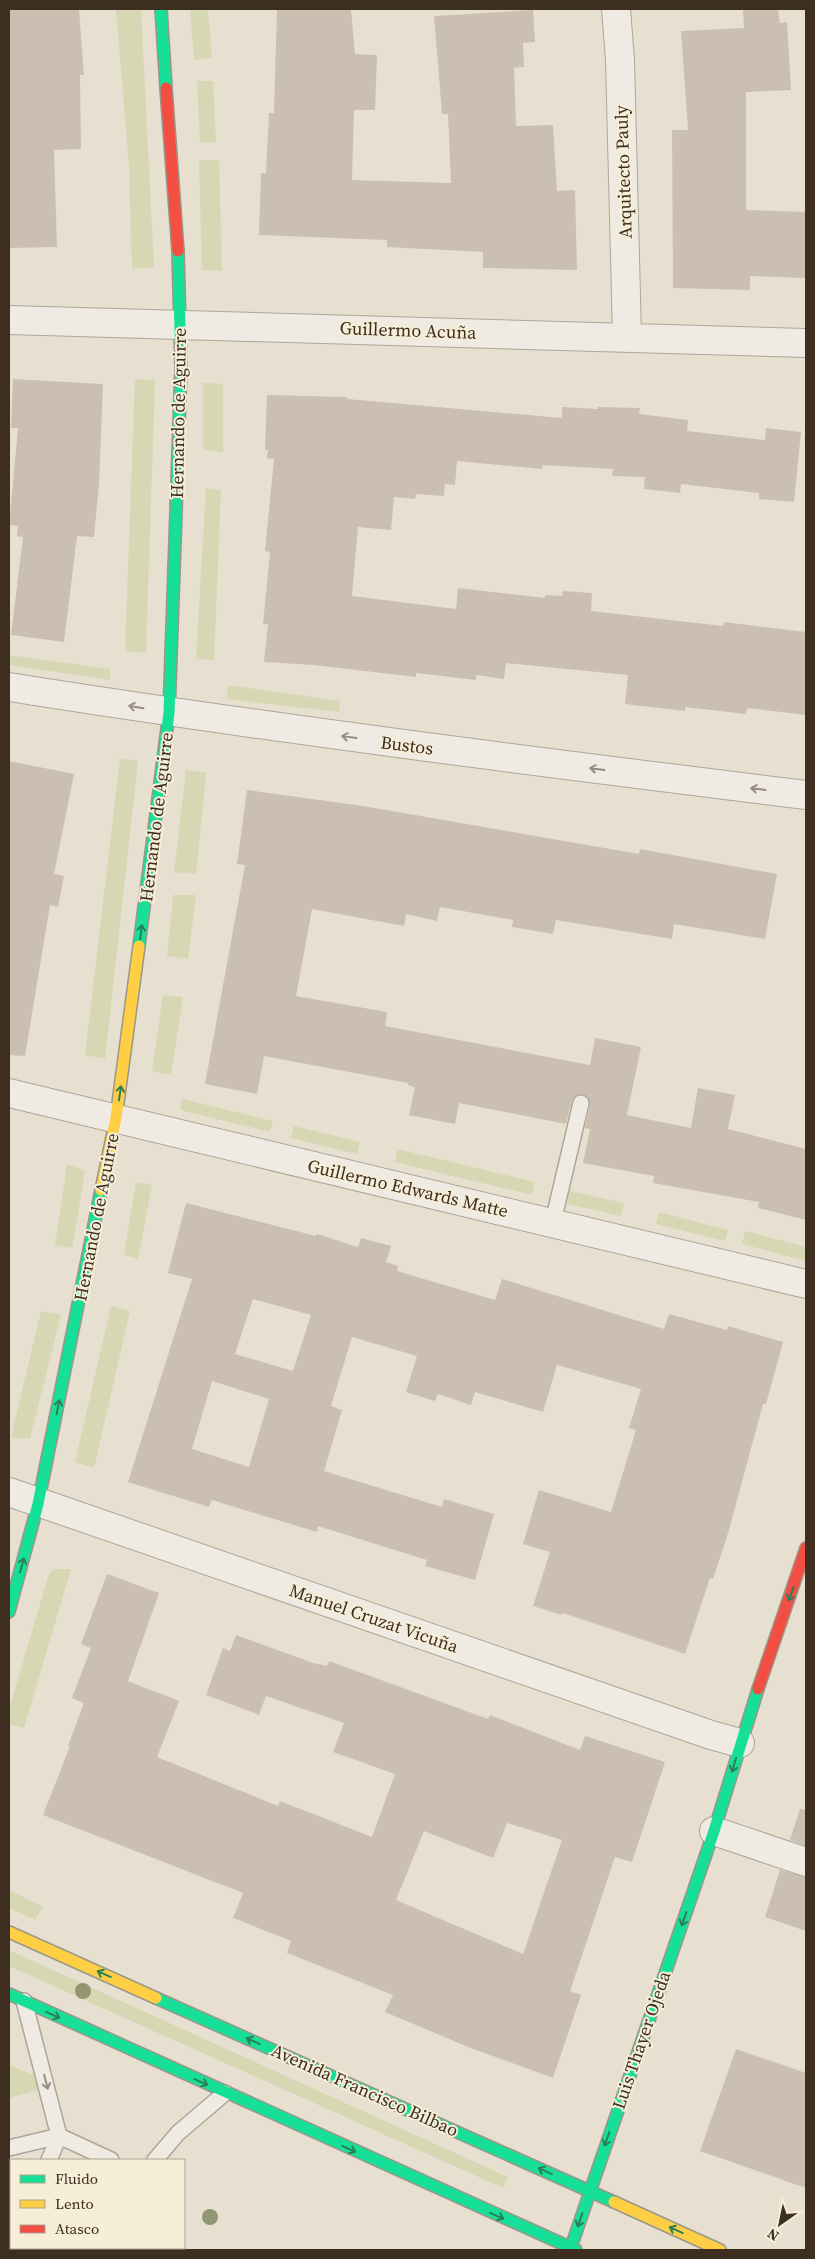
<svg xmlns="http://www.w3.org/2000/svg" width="815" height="2259" font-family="'Source Serif 4',serif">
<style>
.green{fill:#d6d7b3}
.building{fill:#cbbfb2;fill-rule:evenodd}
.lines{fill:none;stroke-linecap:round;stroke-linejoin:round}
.lane-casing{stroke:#ada599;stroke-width:18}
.street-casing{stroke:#ada599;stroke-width:30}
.fast-casing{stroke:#9c958a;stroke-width:14}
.slow-casing{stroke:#9c958a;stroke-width:14}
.jam-casing{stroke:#9c958a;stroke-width:14}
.lane{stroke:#efebe3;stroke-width:15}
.street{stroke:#efebe3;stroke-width:28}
.fast{stroke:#16e098;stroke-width:11}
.slow{stroke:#ffcf43;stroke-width:11}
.jam{stroke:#f24e42;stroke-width:11}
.tree{fill:#929673}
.oneway{stroke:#968c82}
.oneway2{stroke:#2b7e56}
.labels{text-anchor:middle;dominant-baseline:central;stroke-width:4;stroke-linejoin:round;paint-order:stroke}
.street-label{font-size:18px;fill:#3d2e20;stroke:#f7eed8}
</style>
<rect width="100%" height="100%" fill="#e7e0d1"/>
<path class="green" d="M116,9H141L154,267L132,269L129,166Z
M190,9H208L212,58L194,60Z
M197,81H213L216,142H200Z
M199,160H219L222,271L202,270Z
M135,379L155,380L146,653L125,651Z
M203,383L223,384V452L203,450Z
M206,488L221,490L214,660L196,659Z
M9,655L110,669V680L9,665Z
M228,685L340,701L339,712L227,699Z
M120,759L138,761L105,1059L85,1055Z
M186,770L206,773L196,874L174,872Z
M173,895H196L188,959L167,956Z
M163,995L183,997L171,1075L152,1071Z
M182,1099L273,1121L270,1132L180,1110Z
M294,1126L360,1142L357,1154L291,1138Z
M397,1149L535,1182L532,1195L395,1162Z
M67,1165L85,1170L72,1248L55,1245Z
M136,1182L152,1185L138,1259L124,1255Z
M570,1191L624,1203L621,1216L567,1204Z
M659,1212L728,1230L725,1241L656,1224Z
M745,1231L806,1247V1261L742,1244Z
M111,1306L130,1311L94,1468L75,1462Z
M41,1311L61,1315L30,1439L11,1437Z
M53,1569H71L24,1728L9,1724V1710L48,1577Z
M9,1890L43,1907L35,1920L9,1908Z
M9,1950L508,2177L503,2188L9,1966Z
M9,2065L34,2075L38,2090L9,2098Z"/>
<path class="building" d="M9,9H79L84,75H80L81,149L54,150L57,247L9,248Z
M277,9H351L355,54L377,55L375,110H354L352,180L451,183L448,114H442L434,16L533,10L535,42L523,43L524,67L514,68L516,126L553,125L557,191L575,190L577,270L483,268V252L387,247V240L259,235L261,173H266L269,113H274Z
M778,9L780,23L787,22L791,90L746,92V210L806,212V278L750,276V290L673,288L672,130H688L681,31L744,28L743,10Z
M13,379L103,384L99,484L94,537L77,536L64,642L11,635L23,537L17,536L18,526L9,525L18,428H11Z
M267,395L347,397V399L562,418V407L598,409V407L640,408L639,414L688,420L687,431L765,440L766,428L801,432L794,502L759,499V493L681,484L680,493L644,489L645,477L612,476L613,469L543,465L542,469L457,461L455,485L445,484L444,496L416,494L415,499L394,497L391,530L358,527L352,596L456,609L458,588L545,598V595L562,596L563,591L592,593L591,611L723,626L724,622L806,632V715L747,708L746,714L685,707V711L625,704L628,675L506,663L504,679L476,675V680L416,673V677L314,665L264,662L268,624H263L270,552L265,551L274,459L267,458L268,450H265Z
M9,761L74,774L54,874L64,876L58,907L50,905L25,1056L9,1055Z
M247,790L363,806L639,854L640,849L777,874L765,939L674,924L672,939L556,920L553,934L512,927L513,920L440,907L437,921L406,914L404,926L312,909L296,996L387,1012L385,1026L590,1065L595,1038L641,1047L627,1115L691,1128L698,1088L735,1095L728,1129L806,1149V1220L758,1208L759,1202L653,1183L654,1176L583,1163L590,1129L585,1128L590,1105L588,1097L583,1094L575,1096L572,1100L566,1124L459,1103L455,1124L409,1115L415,1087L408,1085V1083L264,1056L257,1094L205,1084L245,865L237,864Z
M186,1203L316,1236L317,1234L358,1247L361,1238L391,1246L386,1262L398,1266L397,1271L495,1300L502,1279L664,1329L669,1314L727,1330L728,1326L783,1342L766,1404H763L729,1530L713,1579L710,1578L685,1654L563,1613L562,1615L533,1606L550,1552L523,1544L539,1490L611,1512L636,1430L629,1428L641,1389L557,1365L543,1412L475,1392L471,1405L438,1394L435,1401L406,1392L417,1356L352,1337L331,1406L342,1410L324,1471L442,1507L444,1499L494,1514L475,1580L425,1566L427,1560L318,1526L317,1532L212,1500L209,1507L128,1482L192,1279L168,1273ZM253,1299L311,1315L293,1371L235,1354ZM212,1381L269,1399L249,1467L192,1449Z
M107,1574L159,1593L128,1681L179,1701L157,1757L278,1806L280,1801L372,1837L395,1774L333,1752L344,1723L266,1696L259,1715L206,1695L223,1648L230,1651L236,1635L313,1663L327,1666L329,1661L488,1719L490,1715L580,1750L585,1736L665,1762L632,1862L615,1857L570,1991L581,1995L553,2078L468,2047L385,2012L393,1995L287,1953L291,1941L233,1918L243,1893L43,1815L70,1746H68L84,1703L72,1698L91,1648L81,1644ZM507,1823L562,1840L523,1954L396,1900L424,1831L493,1858Z
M800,1809L806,1810V1846L790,1840Z
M780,1870L806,1877V1931L765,1917Z
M736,2049L806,2073V2188L700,2151Z"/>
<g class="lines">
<defs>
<path id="lane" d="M553,1222L581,1103
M24,2001L59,2136L49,2160
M9,2148L59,2136L111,2160
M155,2160L178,2133L225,2093
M9,2238L11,2239
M34,2248L40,2250
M112,2250L113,2248"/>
<path id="street" d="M616,9L620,60L627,336
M9,320L806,343
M9,687C274,729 540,762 806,795
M9,1093L806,1284
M9,1492L711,1735L740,1743
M714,1831L806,1862"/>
<path id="fast" d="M161,9L166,88
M139,946L169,713L181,368L178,251
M9,1612L38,1504L101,1190
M9,1994L576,2250
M156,1998L614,2202
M570,2250L714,1831L758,1689"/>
<path id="slow" d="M101,1190L116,1118L139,946
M9,1932L156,1998
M614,2202L720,2250"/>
<path id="jam" d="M166,88L178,251
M758,1689L806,1548"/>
</defs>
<use href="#lane" class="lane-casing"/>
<use href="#street" class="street-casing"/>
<use href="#fast" class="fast-casing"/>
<use href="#slow" class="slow-casing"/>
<use href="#jam" class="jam-casing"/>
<use href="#lane" class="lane"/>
<use href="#street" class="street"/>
<use href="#fast" class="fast"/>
<use href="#slow" class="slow"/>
<use href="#jam" class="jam"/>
</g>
<g class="tree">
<circle cx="83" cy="1991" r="8"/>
<circle cx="210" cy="2217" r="8"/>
</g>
<defs><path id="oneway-shaft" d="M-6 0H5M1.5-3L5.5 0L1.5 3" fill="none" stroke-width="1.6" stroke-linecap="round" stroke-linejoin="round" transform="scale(1.25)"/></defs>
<g class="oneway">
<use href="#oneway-shaft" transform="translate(136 707) rotate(-171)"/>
<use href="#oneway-shaft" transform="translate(349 737) rotate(-172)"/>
<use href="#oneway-shaft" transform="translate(597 769) rotate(-173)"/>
<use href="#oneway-shaft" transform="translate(758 789) rotate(-173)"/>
<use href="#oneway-shaft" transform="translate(46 2082) rotate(76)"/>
</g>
<g class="oneway2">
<use href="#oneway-shaft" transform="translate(141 932) rotate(-83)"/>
<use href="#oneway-shaft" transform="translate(120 1093) rotate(-82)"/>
<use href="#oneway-shaft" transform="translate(58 1407) rotate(-79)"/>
<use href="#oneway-shaft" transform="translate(22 1565) rotate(-75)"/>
<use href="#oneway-shaft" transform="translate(791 1594) rotate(109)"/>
<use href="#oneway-shaft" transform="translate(734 1765) rotate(106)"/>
<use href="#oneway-shaft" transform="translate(684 1919) rotate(109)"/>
<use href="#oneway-shaft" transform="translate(104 1974) rotate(-156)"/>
<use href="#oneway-shaft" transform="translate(53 2015) rotate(24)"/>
<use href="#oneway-shaft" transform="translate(253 2041) rotate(-156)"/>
<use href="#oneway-shaft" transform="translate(201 2082) rotate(24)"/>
<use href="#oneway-shaft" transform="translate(607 2139) rotate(109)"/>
<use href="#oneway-shaft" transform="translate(349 2149) rotate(24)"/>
<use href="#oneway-shaft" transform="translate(545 2171) rotate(-156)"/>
<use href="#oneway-shaft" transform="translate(497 2216) rotate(24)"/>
<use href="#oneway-shaft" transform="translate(580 2220) rotate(109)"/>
<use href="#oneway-shaft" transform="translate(676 2230) rotate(-156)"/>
</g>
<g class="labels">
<g class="street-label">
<text transform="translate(623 172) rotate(-92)">Arquitecto Pauly</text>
<text transform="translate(408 330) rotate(2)">Guillermo Acuña</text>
<text transform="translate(178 413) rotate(-89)">Hernando de Aguirre</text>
<text transform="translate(407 745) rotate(7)">Bustos</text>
<text transform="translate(156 817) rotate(-83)">Hernando de Aguirre</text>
<text transform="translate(408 1188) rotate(13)">Guillermo Edwards Matte</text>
<text transform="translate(96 1217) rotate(-79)">Hernando de Aguirre</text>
<text transform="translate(374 1618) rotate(19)">Manuel Cruzat Vicuña</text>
<text transform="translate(641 2040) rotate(-71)">Luis Thayer Ojeda</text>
<text transform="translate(365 2090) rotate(24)">Avenida Francisco Bilbao</text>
</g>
</g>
<rect width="815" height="2259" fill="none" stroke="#3d2e20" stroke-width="20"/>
<rect x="10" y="2159" width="175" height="90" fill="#f7eed8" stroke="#ada18e"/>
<rect x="20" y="2175" width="25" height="8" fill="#16e098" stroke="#ada18e"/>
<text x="55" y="2184" font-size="15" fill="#3d2e20">Fluido</text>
<rect x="20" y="2200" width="25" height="8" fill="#ffcf43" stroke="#ada18e"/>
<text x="55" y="2209" font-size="15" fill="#3d2e20">Lento</text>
<rect x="20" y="2225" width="25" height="8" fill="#f24e42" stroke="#ada18e"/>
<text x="55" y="2234" font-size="15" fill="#3d2e20">Atasco</text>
<g transform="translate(780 2224) rotate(213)" stroke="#f7eed8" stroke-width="4" paint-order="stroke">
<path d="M0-4L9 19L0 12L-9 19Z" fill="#3d2e20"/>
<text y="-8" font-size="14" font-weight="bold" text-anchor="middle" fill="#3d2e20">N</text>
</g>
</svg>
